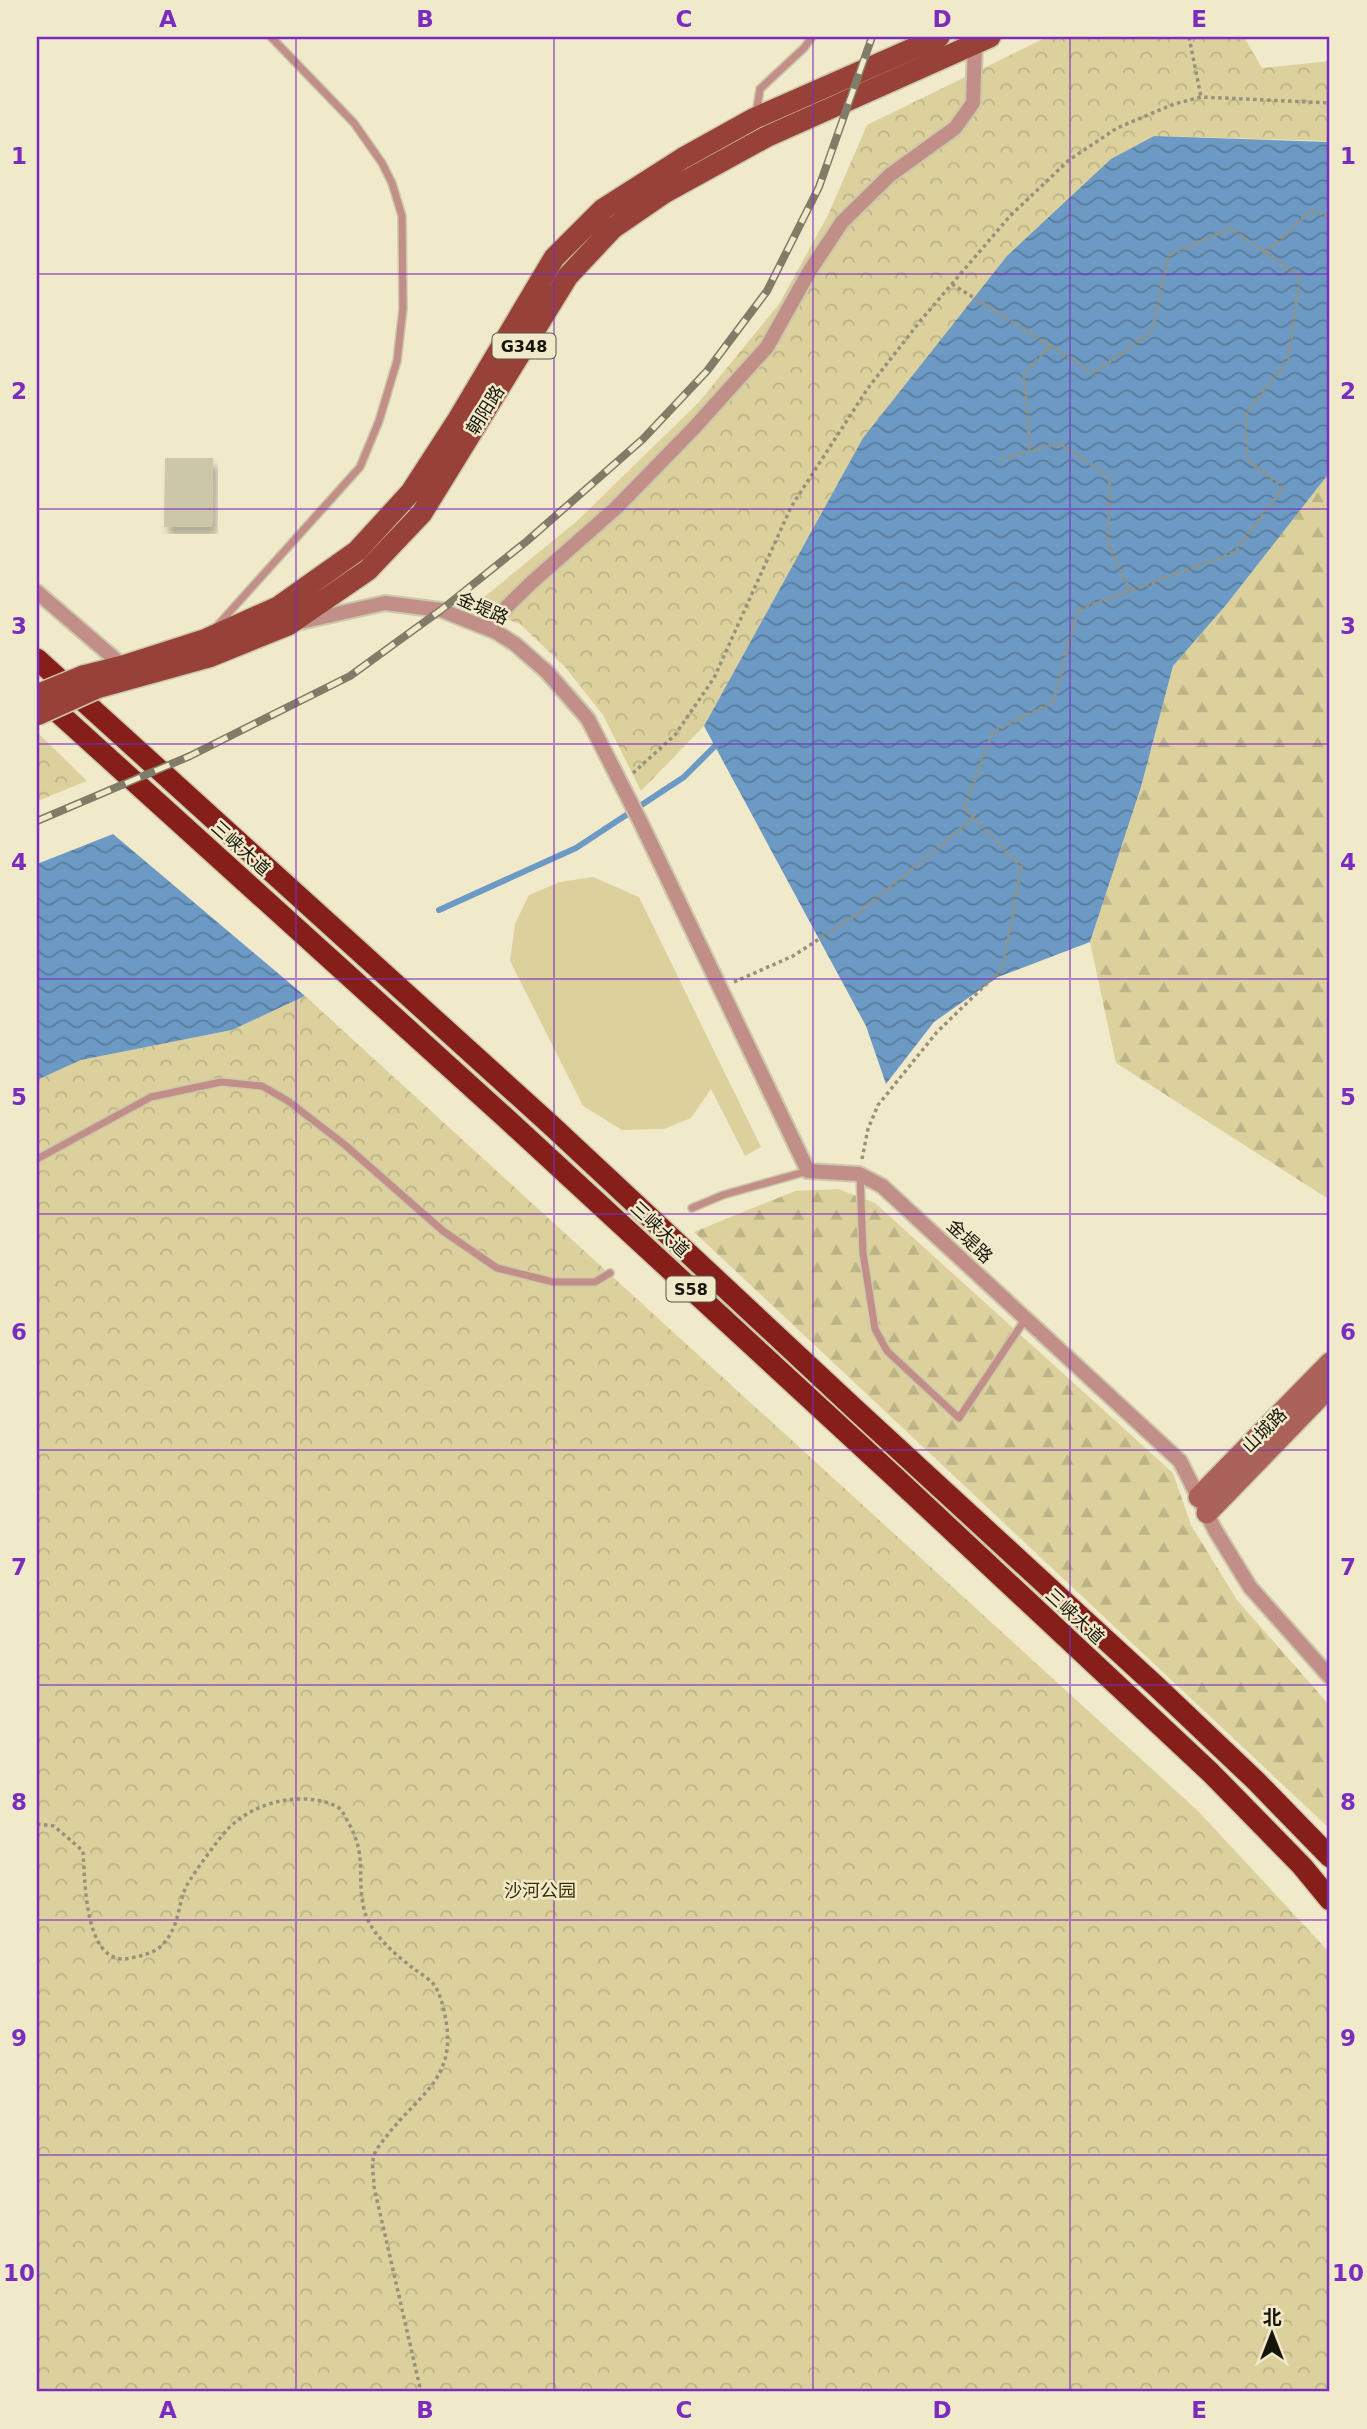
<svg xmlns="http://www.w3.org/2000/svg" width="1367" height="2429" font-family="'DejaVu Sans','Noto Sans SC',sans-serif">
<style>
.forest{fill:url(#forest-firs)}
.park{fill:url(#park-crowns)}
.pitch{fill:#dcd19d}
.water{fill:url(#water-waves)}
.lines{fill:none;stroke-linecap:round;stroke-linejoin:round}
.stream{stroke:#6c9ac4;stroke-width:6}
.building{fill:#cdc7a9;filter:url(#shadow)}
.lane-casing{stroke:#cdc8ac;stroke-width:10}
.street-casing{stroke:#cdc8ac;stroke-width:18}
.secondary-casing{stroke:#cdc8ac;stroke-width:24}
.primary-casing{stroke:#cdc8ac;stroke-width:24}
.highway-casing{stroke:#cdc8ac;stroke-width:24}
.path{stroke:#96927b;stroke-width:3.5;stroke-dasharray:3.5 3.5;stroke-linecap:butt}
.lane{stroke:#c28f88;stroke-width:7}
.street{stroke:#c28f88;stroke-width:14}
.secondary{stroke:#ab6359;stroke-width:21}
.primary{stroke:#984138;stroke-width:21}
.highway{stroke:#861e19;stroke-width:21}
.rail-casing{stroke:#807c67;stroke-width:8}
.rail{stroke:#f0eacb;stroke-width:5;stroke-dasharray:16;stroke-linecap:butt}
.primary-bridge-casing{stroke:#cdc8ac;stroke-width:24;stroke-linecap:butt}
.primary-bridge{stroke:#984138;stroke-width:21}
.grid{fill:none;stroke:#7b2cbf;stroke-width:2;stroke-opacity:0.55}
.labels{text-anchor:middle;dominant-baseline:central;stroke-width:5;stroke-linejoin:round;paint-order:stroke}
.shield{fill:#f0eacb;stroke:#585544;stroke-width:2}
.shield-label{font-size:16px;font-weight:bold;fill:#17150a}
.street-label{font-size:18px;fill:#17150a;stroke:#f0eacb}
.park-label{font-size:18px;fill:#382f00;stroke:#f0eacb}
.neatline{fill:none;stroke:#7b2cbf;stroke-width:2.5}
.grid-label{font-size:23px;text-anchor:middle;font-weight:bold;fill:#7b2cbf}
</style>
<defs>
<pattern id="forest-firs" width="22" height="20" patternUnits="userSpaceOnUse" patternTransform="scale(1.75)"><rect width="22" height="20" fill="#dcd19d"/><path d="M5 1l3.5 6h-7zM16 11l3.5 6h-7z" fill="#bcb386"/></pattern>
<pattern id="park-crowns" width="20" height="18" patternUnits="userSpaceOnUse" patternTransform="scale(1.75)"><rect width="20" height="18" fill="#dcd19d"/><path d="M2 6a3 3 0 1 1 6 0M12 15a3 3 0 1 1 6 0" fill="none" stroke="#bcb386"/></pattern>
<pattern id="water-waves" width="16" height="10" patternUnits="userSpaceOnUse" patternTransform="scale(1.75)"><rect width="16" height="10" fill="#6c9ac4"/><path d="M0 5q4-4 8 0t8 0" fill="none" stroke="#587c9d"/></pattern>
<filter id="shadow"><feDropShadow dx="4.5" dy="8" stdDeviation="3.5" flood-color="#0004"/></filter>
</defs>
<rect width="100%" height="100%" fill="#f0eacb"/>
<path class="forest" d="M1330,472V1200L1116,1063L1090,942L1141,787L1173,666L1226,605Z
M838,1189L875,1203L1173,1473L1191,1525L1237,1600L1330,1706V1829L694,1232L795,1191Z"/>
<path class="park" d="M1047,37H1244L1262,68L1330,61V141L1154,136L863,439L704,726L641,791L603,715L565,667L520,624L472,607L577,521L699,402L779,304L828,215L867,125Z
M38,733L87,781L37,801Z
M305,996L1198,1811L1330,1953V2392H37V1080L81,1060L232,1030Z"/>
<path class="pitch" d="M593,877L639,897L761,1147L745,1156L711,1089L691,1118L664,1129L622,1130L583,1106L510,961L515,924L529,895L560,882Z"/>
<path class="water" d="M1154,136L1330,142V472L1226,605L1173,666L1141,787L1090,942L998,977L934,1022L886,1084L866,1026L704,726L863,438L1007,256L1111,159Z
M113,834L305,996L232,1030L81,1060L37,1080V864Z"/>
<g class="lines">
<path class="stream" d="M439,910L576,848L684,777L721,740"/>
</g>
<path class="building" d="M165,458H213L212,527H164Z"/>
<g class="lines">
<defs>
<path id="lane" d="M756,114L760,89L804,48L812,37
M217,626L360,467L379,421L397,361L403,309L402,216L392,183L382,163L354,123L271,37
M37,1159L151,1097L221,1082L262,1086L288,1101L345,1145L443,1231L497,1268L553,1282H595L610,1273
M860,1175L863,1253L875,1329L887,1351L959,1418L1026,1318
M692,1208L723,1195L808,1171"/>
<path id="street" d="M37,592L123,666
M296,623L385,603L441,610L496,632L515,644L547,672L588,719L640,821L808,1171L859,1174L882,1186L1180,1461L1215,1530L1250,1587L1330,1677
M486,627L531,583L617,507L694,428L767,347L809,272L842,222L890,175L955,128L973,103L975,44"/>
<path id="secondary" d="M1199,1497L1330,1363
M1207,1513L1330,1386"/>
<path id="primary" d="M83,676L123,666L204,640L278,607L357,551L411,492L457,421L554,258L603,209L683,158L755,118L939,37
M97,688L209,657L288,625L368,570L422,513L568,276L613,228L664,193L766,137L990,37"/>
<path id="highway" d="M37,659L553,1127L857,1411L1157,1687L1255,1780L1330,1857
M41,697L508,1120L898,1480L1211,1773L1302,1866L1330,1900"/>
</defs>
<use href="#lane" class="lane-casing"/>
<use href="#street" class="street-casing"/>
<use href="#secondary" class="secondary-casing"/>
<use href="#primary" class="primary-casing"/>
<use href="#highway" class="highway-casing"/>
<path class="path" d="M1189,37L1201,97
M1266,253L1311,210L1330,218
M952,284L1050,346
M1001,459L1059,443L1110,477L1108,543L1130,591
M633,773L675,735L714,678L791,507L868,388L921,320L1010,216L1069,160L1117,128L1174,104L1201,97L1330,103
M734,982L793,956L859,913L974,818
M862,1159L868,1129L878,1105L937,1032L1003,968L1021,867L964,808L993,732L1053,702L1078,610L1235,552L1283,488L1247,459L1246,414L1288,359L1300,277L1230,228L1169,255L1152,331L1094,373L1050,346L1024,374L1030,451
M37,1824L54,1826L83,1851C85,1880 84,1969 131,1958C143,1955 156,1953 164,1943C181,1923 177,1904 187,1885C193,1874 223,1832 232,1825C258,1801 303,1791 336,1806C342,1809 345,1816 348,1822C368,1857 356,1875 364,1909C369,1933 396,1955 414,1969C421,1974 430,1979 435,1986C441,1996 444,2009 446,2021C456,2078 419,2095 389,2133C383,2141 374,2150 373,2160C372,2169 374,2179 374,2187L421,2392"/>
<use href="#lane" class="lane"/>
<use href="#street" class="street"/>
<use href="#secondary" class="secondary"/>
<use href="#primary" class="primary"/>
<use href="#highway" class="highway"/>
<defs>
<path id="rail" d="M37,821L190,756L350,676L441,610L527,541L643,439L707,371L767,291L819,187L872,37"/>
</defs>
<use href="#rail" class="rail-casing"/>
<use href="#rail" class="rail"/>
<defs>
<path id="primary-bridge" d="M37,695L83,676
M37,715L97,688"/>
</defs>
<use href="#primary-bridge" class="primary-bridge-casing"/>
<use href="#primary-bridge" class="primary-bridge"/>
</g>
<path class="grid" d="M296,37V2392M554,37V2392M813,37V2392M1070,37V2392M37,274H1330M37,509H1330M37,744H1330M37,979H1330M37,1214H1330M37,1450H1330M37,1685H1330M37,1920H1330M37,2155H1330"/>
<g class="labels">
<g class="shield">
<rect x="492.5" y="333.5" width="63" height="25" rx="5"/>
<rect x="666.5" y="1276.5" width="49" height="25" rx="5"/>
</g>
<g class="shield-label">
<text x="524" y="346">G348</text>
<text x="691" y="1289">S58</text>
</g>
<g class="street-label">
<text transform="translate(485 410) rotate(-58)">朝阳路</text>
<text transform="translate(483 608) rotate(24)">金堤路</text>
<text transform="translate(241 848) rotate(42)">三峡大道</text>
<text transform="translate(660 1229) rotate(43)">三峡大道</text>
<text transform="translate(970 1241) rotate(43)">金堤路</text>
<text transform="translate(1264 1430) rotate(-45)">山城路</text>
<text transform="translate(1075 1616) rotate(43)">三峡大道</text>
</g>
<g class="park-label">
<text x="540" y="1890">沙河公园</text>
</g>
</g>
<rect width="1367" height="2429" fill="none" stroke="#f0eacb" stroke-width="77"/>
<g transform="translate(1272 2334)" stroke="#f0eacb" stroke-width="5" paint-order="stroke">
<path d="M0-5L12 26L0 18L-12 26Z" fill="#17150a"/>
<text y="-10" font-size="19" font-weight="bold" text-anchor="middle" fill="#17150a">北</text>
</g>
<rect x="38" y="38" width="1290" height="2352" class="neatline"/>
<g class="grid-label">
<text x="168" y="27">A</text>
<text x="425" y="27">B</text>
<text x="684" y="27">C</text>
<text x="942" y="27">D</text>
<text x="1199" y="27">E</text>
<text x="19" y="164">1</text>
<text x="1348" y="164">1</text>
<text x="19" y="399">2</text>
<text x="1348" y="399">2</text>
<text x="19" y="634">3</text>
<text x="1348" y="634">3</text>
<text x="19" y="870">4</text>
<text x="1348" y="870">4</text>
<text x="19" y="1105">5</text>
<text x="1348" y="1105">5</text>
<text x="19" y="1340">6</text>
<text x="1348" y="1340">6</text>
<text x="19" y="1575">7</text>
<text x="1348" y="1575">7</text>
<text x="19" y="1810">8</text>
<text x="1348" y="1810">8</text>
<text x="19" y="2046">9</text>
<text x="1348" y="2046">9</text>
<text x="19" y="2281">10</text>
<text x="1348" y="2281">10</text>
<text x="168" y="2418">A</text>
<text x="425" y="2418">B</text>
<text x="684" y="2418">C</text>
<text x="942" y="2418">D</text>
<text x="1199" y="2418">E</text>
</g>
</svg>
